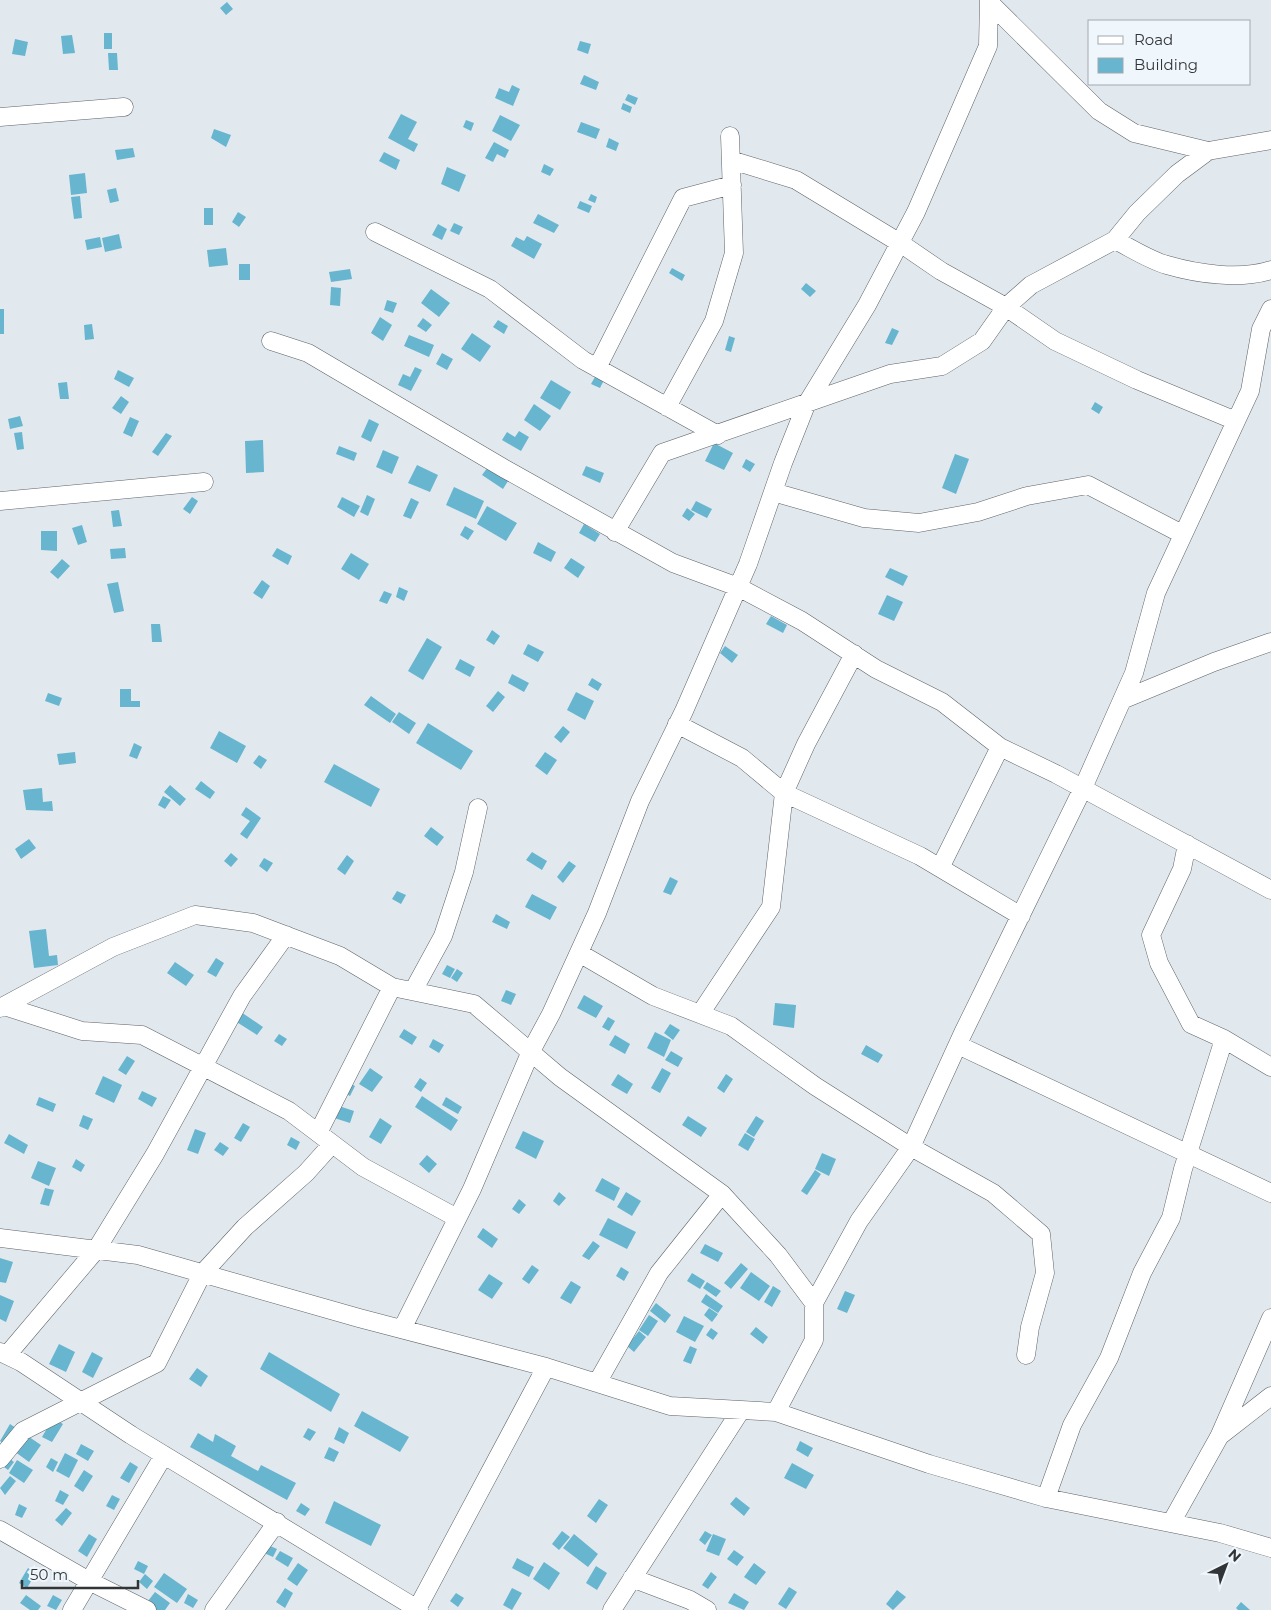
<svg xmlns="http://www.w3.org/2000/svg" width="1271" height="1610" font-family="Montserrat,sans-serif">
<style>
.building{fill:#67b5cf}
.lines{fill:none;stroke-linecap:round;stroke-linejoin:round}
.minor-casing{stroke:#5d6368;stroke-width:19}
.minor{stroke:#fff;stroke-width:18}
</style>
<rect width="100%" height="100%" fill="#e2e9ee"/>
<path class="building" d="M227,2L233,9L226,15L220,8Z
M104,33H112V49H104Z
M72,35L75,53L63,54L61,36Z
M15,39L28,42L25,56L12,54Z
M580,41L591,44L588,54L577,50Z
M108,53H117L118,70H109Z
M584,75L599,82L596,90L580,84Z
M512,85L520,89L513,106L495,98L499,88L509,92Z
M628,94L638,98L635,105L625,100Z
M623,103L632,107L630,113L621,109Z
M401,114L417,122L408,139L418,144L414,152L388,138Z
M500,115L520,125L511,141L492,131Z
M466,120L474,123L471,131L463,127Z
M581,122L600,129L596,139L577,132Z
M214,129L231,135L226,147L211,138Z
M609,138L619,143L616,151L606,147Z
M494,142L509,150L505,158L497,154L493,162L485,158Z
M133,148L135,157L117,160L115,150Z
M384,152L400,160L396,170L379,161Z
M544,164L554,169L550,176L541,172Z
M447,167L466,175L459,192L441,184Z
M85,173L87,193L71,195L69,175Z
M116,188L119,201L110,203L107,190Z
M591,194L597,197L595,203L588,200Z
M80,196L82,218L74,219L71,197Z
M580,201L592,206L589,213L577,208Z
M204,208H213V225H204Z
M238,212L246,217L239,227L232,222Z
M538,214L559,225L554,233L533,223Z
M454,223L463,227L459,235L450,231Z
M438,224L447,229L442,240L432,235Z
M119,234L122,248L105,252L102,238Z
M527,236L542,244L534,259L511,246L516,237L524,241Z
M100,237L102,247L87,250L85,240Z
M226,248L228,265L209,267L207,250Z
M239,264H250V280H239Z
M672,268L685,275L682,281L669,273Z
M350,269L352,279L331,282L329,272Z
M806,283L816,291L810,297L801,289Z
M331,287L341,288L340,306L330,305Z
M431,289L450,303L439,317L421,303Z
M387,300L397,303L393,313L384,310Z
M0,309H4V334H0Z
M380,317L392,325L383,341L371,333Z
M423,318L432,325L426,332L417,326Z
M498,320L508,326L504,334L493,327Z
M92,324L94,339L85,340L84,325Z
M892,328L899,331L892,345L885,343Z
M472,333L491,346L480,362L461,349Z
M409,335L434,345L429,357L404,346Z
M729,336L735,338L731,352L725,350Z
M442,353L453,359L447,370L436,364Z
M415,367L422,370L411,391L398,385L403,374L410,377Z
M118,370L134,378L129,387L114,379Z
M596,375L604,380L600,388L591,384Z
M551,380L571,392L560,410L540,398Z
M67,382L69,399H60L58,383Z
M121,396L129,402L121,414L112,408Z
M1095,402L1103,407L1099,414L1091,409Z
M534,404L551,416L540,431L524,420Z
M20,416L23,426L10,429L8,419Z
M130,417L139,421L132,437L123,433Z
M369,419L379,424L371,442L361,437Z
M519,431L529,437L521,451L502,440L507,432L515,437Z
M22,432L24,449L17,450L14,433Z
M166,433L172,436L158,456L152,452Z
M263,440L264,472L246,473L245,441Z
M714,443L733,453L724,470L705,461Z
M339,446L357,453L354,461L336,454Z
M383,450L399,457L392,474L376,467Z
M955,454L969,459L956,494L942,488Z
M746,459L755,464L750,472L742,467Z
M417,465L438,475L430,492L408,483Z
M586,466L604,473L600,483L582,475Z
M488,467L508,481L503,489L482,475Z
M454,487L484,501L476,519L446,505Z
M367,495L375,499L368,516L360,512Z
M192,497L198,501L190,514L183,509Z
M342,497L360,506L354,517L337,507Z
M411,498L419,502L411,519L403,516Z
M696,501L712,509L707,518L691,510Z
M487,506L517,523L506,541L477,524Z
M687,508L695,514L689,521L682,516Z
M119,510L122,526L113,527L111,511Z
M584,524L600,534L595,542L579,533Z
M82,525L87,542L78,545L72,528Z
M465,526L474,531L468,540L460,535Z
M41,531H57V551L41,550Z
M538,542L556,552L551,562L533,553Z
M125,548L126,558L111,559L110,549Z
M277,548L292,556L288,565L272,556Z
M351,553L369,564L359,580L341,569Z
M571,558L585,567L578,578L564,568Z
M62,559L70,566L58,579L50,572Z
M890,568L908,576L903,586L885,577Z
M262,580L270,586L262,599L253,593Z
M118,582L124,611L114,613L107,584Z
M399,587L408,591L404,601L396,597Z
M384,591L392,594L387,604L379,601Z
M887,595L903,602L894,621L878,614Z
M771,616L787,625L783,633L766,624Z
M151,624H160L162,642H152Z
M492,630L500,636L494,645L486,640Z
M427,638L442,647L423,680L408,671Z
M528,644L544,652L538,662L523,654Z
M725,646L738,655L732,663L720,653Z
M460,659L475,667L470,677L455,669Z
M512,674L529,683L524,692L508,683Z
M592,678L602,684L598,691L588,685Z
M120,689H131V701H140V707H120Z
M498,691L505,697L493,712L486,706Z
M576,692L594,701L585,720L567,710Z
M48,693L62,698L59,706L45,701Z
M371,696L396,714L390,723L364,705Z
M399,712L416,723L409,734L392,722Z
M428,723L473,751L461,770L416,743Z
M563,726L570,732L561,743L554,737Z
M219,731L246,746L237,763L210,748Z
M134,743L142,747L137,759L129,756Z
M75,752L76,763L59,765L57,754Z
M545,752L557,760L547,775L535,766Z
M259,755L267,760L261,769L253,763Z
M334,764L380,789L371,807L324,782Z
M201,781L215,792L210,799L195,789Z
M170,785L186,799L180,806L164,792Z
M42,788L43,802L52,801L53,811L26,810L23,790Z
M163,796L171,800L165,809L158,805Z
M246,807L261,818L247,839L240,834L250,821L241,815Z
M431,827L444,837L437,846L424,836Z
M29,839L36,848L21,859L15,849Z
M532,852L547,861L542,870L526,860Z
M231,853L238,859L231,867L224,861Z
M347,855L354,861L345,875L337,869Z
M264,858L273,863L267,872L259,866Z
M569,861L576,866L563,883L557,877Z
M670,877L678,881L671,895L663,892Z
M397,891L406,895L401,904L392,899Z
M532,894L557,907L550,920L525,907Z
M496,914L510,922L507,929L492,922Z
M46,929L49,956L57,955L58,965L34,968L29,931Z
M216,958L224,963L216,977L207,972Z
M175,962L194,975L186,986L167,973Z
M447,965L455,969L450,978L442,974Z
M457,969L463,973L457,982L451,978Z
M506,990L516,994L511,1005L501,1001Z
M584,995L603,1006L596,1018L577,1008Z
M775,1003L796,1005L794,1028L773,1025Z
M241,1012L263,1027L257,1035L235,1021Z
M608,1017L615,1021L609,1031L602,1027Z
M670,1024L680,1030L673,1040L664,1033Z
M404,1029L417,1037L412,1045L399,1037Z
M655,1032L671,1040L664,1057L647,1048Z
M279,1034L287,1039L282,1046L274,1041Z
M615,1035L630,1044L625,1054L609,1045Z
M433,1039L444,1045L439,1053L429,1047Z
M866,1045L883,1055L878,1063L861,1054Z
M671,1051L683,1058L678,1067L665,1060Z
M127,1056L135,1061L126,1075L118,1070Z
M370,1068L383,1077L372,1092L359,1084Z
M662,1068L671,1073L660,1093L651,1088Z
M618,1074L633,1084L627,1094L611,1085Z
M726,1074L733,1079L724,1093L717,1088Z
M103,1076L122,1085L114,1103L95,1094Z
M420,1078L427,1083L421,1092L414,1087Z
M347,1082L355,1086L350,1096L341,1091Z
M142,1091L157,1098L152,1107L138,1099Z
M422,1096L458,1120L451,1131L415,1107Z
M39,1097L56,1104L53,1112L36,1105Z
M446,1097L462,1107L458,1114L442,1105Z
M336,1105L354,1111L350,1123L331,1117Z
M83,1115L93,1119L88,1130L79,1126Z
M688,1116L707,1128L701,1137L682,1125Z
M756,1116L764,1121L754,1137L746,1132Z
M380,1118L392,1126L381,1144L369,1137Z
M243,1123L250,1127L241,1142L234,1138Z
M195,1129L206,1133L198,1154L187,1150Z
M523,1131L544,1141L536,1159L515,1148Z
M745,1133L755,1139L748,1151L738,1145Z
M9,1134L28,1145L24,1154L4,1143Z
M291,1137L300,1142L296,1150L287,1145Z
M220,1142L229,1148L223,1156L214,1150Z
M822,1153L836,1159L829,1176L815,1169Z
M427,1155L437,1164L429,1173L419,1164Z
M76,1159L85,1165L81,1172L72,1167Z
M38,1161L56,1168L49,1186L31,1178Z
M815,1170L821,1174L807,1195L801,1191Z
M602,1178L620,1188L614,1201L595,1191Z
M45,1188L54,1190L49,1206L40,1204Z
M559,1192L566,1198L559,1206L553,1201Z
M626,1192L641,1201L632,1216L617,1207Z
M519,1199L526,1205L519,1214L512,1209Z
M608,1218L636,1232L627,1249L599,1235Z
M483,1228L498,1239L492,1248L477,1237Z
M593,1241L600,1246L589,1260L582,1256Z
M705,1244L723,1253L718,1262L700,1253Z
M0,1258L13,1262L6,1283L0,1282Z
M741,1263L748,1269L731,1289L724,1283Z
M532,1265L539,1270L529,1284L522,1279Z
M621,1267L629,1272L624,1281L616,1276Z
M751,1272L770,1286L759,1301L740,1288Z
M692,1273L705,1281L700,1289L687,1281Z
M489,1274L503,1283L492,1299L478,1290Z
M571,1281L581,1287L571,1304L560,1298Z
M707,1282L721,1291L716,1297L703,1288Z
M773,1286L781,1291L772,1307L764,1302Z
M845,1291L855,1295L847,1313L837,1309Z
M706,1294L723,1306L718,1313L701,1302Z
M0,1295L14,1301L6,1322L0,1319Z
M656,1303L671,1315L665,1323L650,1311Z
M709,1308L718,1314L712,1322L704,1315Z
M649,1315L658,1321L648,1336L639,1330Z
M684,1316L704,1326L695,1342L676,1332Z
M756,1327L768,1337L763,1344L750,1334Z
M711,1328L718,1333L713,1340L706,1335Z
M639,1331L646,1337L634,1352L627,1346Z
M59,1344L75,1352L66,1372L49,1364Z
M690,1346L697,1349L691,1364L683,1361Z
M92,1352L103,1358L93,1378L82,1372Z
M269,1352L340,1394L331,1412L260,1369Z
M197,1368L208,1376L201,1387L189,1379Z
M362,1411L409,1437L400,1452L354,1426Z
M53,1418L63,1424L52,1442L42,1437Z
M10,1424L41,1445L29,1462L0,1441Z
M339,1427L349,1433L344,1444L334,1439Z
M308,1428L316,1432L310,1441L303,1437Z
M198,1433L213,1442L215,1434L236,1446L231,1456L258,1471L261,1465L296,1483L287,1500L190,1447Z
M800,1441L813,1448L808,1457L796,1450Z
M81,1444L94,1451L88,1461L76,1454Z
M329,1447L339,1452L334,1462L324,1458Z
M1,1452L14,1462L8,1470L0,1464Z
M65,1453L78,1460L69,1478L56,1471Z
M51,1458L58,1462L53,1472L46,1467Z
M17,1460L33,1470L24,1483L9,1473Z
M130,1462L138,1467L129,1483L120,1478Z
M792,1463L814,1475L806,1489L784,1478Z
M84,1470L93,1476L83,1492L74,1486Z
M10,1476L16,1481L5,1495L0,1488Z
M60,1490L69,1495L63,1505L55,1501Z
M112,1495L120,1499L114,1510L106,1506Z
M736,1497L750,1508L744,1516L730,1504Z
M599,1499L608,1505L596,1523L587,1516Z
M334,1501L381,1525L371,1546L325,1523Z
M301,1503L310,1509L305,1516L296,1511Z
M19,1504L27,1508L22,1518L15,1515Z
M66,1508L72,1513L62,1526L55,1520Z
M562,1531L570,1537L559,1550L552,1544Z
M705,1531L712,1535L705,1545L699,1540Z
M89,1534L97,1539L87,1557L78,1551Z
M574,1534L598,1554L588,1567L563,1548Z
M713,1534L726,1539L719,1556L706,1551Z
M268,1545L277,1549L273,1557L264,1553Z
M734,1550L744,1557L737,1566L727,1559Z
M280,1551L293,1558L288,1567L275,1559Z
M517,1558L534,1567L529,1577L512,1568Z
M138,1561L148,1566L144,1574L134,1569Z
M544,1562L560,1573L549,1590L533,1579Z
M298,1563L308,1570L297,1586L287,1579Z
M754,1563L766,1572L756,1585L744,1577Z
M596,1566L607,1573L597,1590L586,1583Z
M28,1568L36,1573L27,1588L19,1583Z
M711,1572L717,1577L708,1589L702,1585Z
M164,1573L187,1589L177,1603L154,1587Z
M145,1574L153,1581L147,1589L139,1582Z
M789,1587L797,1592L786,1609L778,1604Z
M285,1588L293,1593L285,1608L276,1602Z
M512,1588L522,1593L512,1610L503,1605Z
M897,1590L906,1597L893,1610L886,1604Z
M155,1592L170,1603L165,1610H141Z
M456,1593L464,1598L458,1607L450,1601Z
M734,1593L749,1602L744,1610L728,1603Z
M188,1594L198,1600L193,1608L184,1603Z
M26,1595L41,1606L38,1610H30L20,1603Z
M53,1595L62,1600L56,1610L47,1606Z
M1241,1602L1250,1610H1238L1236,1608Z"/>
<g class="lines">
<defs>
<path id="minor" d="M990,3L1099,111L1134,133L1208,151
M0,117L124,107
M731,160L796,180L900,243L941,271L1006,307L1055,341L1137,380L1236,421
M375,232L490,289L583,360L718,435
M1115,240C1131,248 1149,260 1167,265C1198,274 1240,280 1271,270
M271,341L308,353L505,469L673,563L738,587L802,621L876,669L942,702L1000,747L1056,774L1271,890
M597,368L683,198L732,185
M667,407L714,321L734,253L730,136
M773,492L864,518L919,523L978,512L1027,496L1088,485L1182,534
M0,501L204,482
M615,532L662,453L890,374L942,366L982,341L1006,307L1031,285L1115,240L1137,213L1177,174L1208,151L1271,140
M1122,700L1214,662L1271,642
M677,724L742,758L784,793L920,856L1021,916
M1187,844L1182,869L1151,935L1159,963L1191,1024L1224,1039L1271,1067
M940,868L1000,747
M579,953L653,996L731,1026L815,1086L911,1147L993,1193L1041,1234L1045,1273L1030,1327L1026,1355
M413,991L443,936L464,872L478,808
M4,1006L82,1031L142,1035L289,1111L363,1167L457,1218
M0,1008L113,947L195,915L253,923L340,956L392,987L474,1004L560,1077L722,1194L778,1255L814,1303V1340L776,1412
M700,1014L771,907L784,793L806,744L854,654
M958,1045L1271,1193
M318,1133L392,987
M0,1238L138,1255L359,1318L546,1367L670,1406L776,1412L929,1464L1046,1498L1220,1533L1271,1548
M814,1303L859,1221L911,1147L963,1033L1083,788L1134,673L1156,593L1250,391L1261,329L1271,309
M402,1329L472,1189L531,1051L551,1014L597,913L640,801L684,711L748,564L783,463L806,405L867,305L916,212L988,46L989,0
M0,1352L21,1362L131,1435L419,1610
M7,1355L96,1250L155,1154L242,996L286,935
M597,1383L659,1273L722,1194
M1221,1435L1271,1396
M0,1459L23,1431L157,1363L202,1274L245,1227L306,1173L332,1144
M1046,1498L1072,1425L1109,1358L1142,1273L1171,1218L1183,1169L1224,1039
M1171,1523L1219,1437L1271,1318
M0,1530L89,1581L147,1610
M632,1578L690,1600L707,1610
M417,1609L546,1367
M72,1610L164,1455
M214,1610L277,1522
M612,1610L741,1410"/>
</defs>
<use href="#minor" class="minor-casing"/>
<use href="#minor" class="minor"/>
</g>
<rect x="1088" y="20" width="162" height="65" fill="#eff6fc" stroke="#a3a9ad"/>
<rect x="1098" y="36" width="25" height="8" fill="#ffffff" stroke="#a3a9ad"/>
<text x="1134" y="45" font-size="15" fill="#323537">Road</text>
<rect x="1098" y="58" width="25" height="15" fill="#67b5cf" stroke="#a3a9ad"/>
<text x="1134" y="70" font-size="15" fill="#323537">Building</text>
<g transform="translate(1226 1565) rotate(42)" stroke="#eff6fc" stroke-width="4" paint-order="stroke">
<path d="M0-4L9 19L0 12L-9 19Z" fill="#323537"/>
<text y="-8" font-size="14" font-weight="bold" text-anchor="middle" fill="#323537">N</text>
</g>
<path d="M22 1580v8h116v-8" fill="none" stroke="#323537" stroke-width="2.5"/>
<text x="30" y="1580" font-size="15" fill="#323537" stroke="#eff6fc" stroke-width="4" paint-order="stroke">50 m</text>
</svg>
